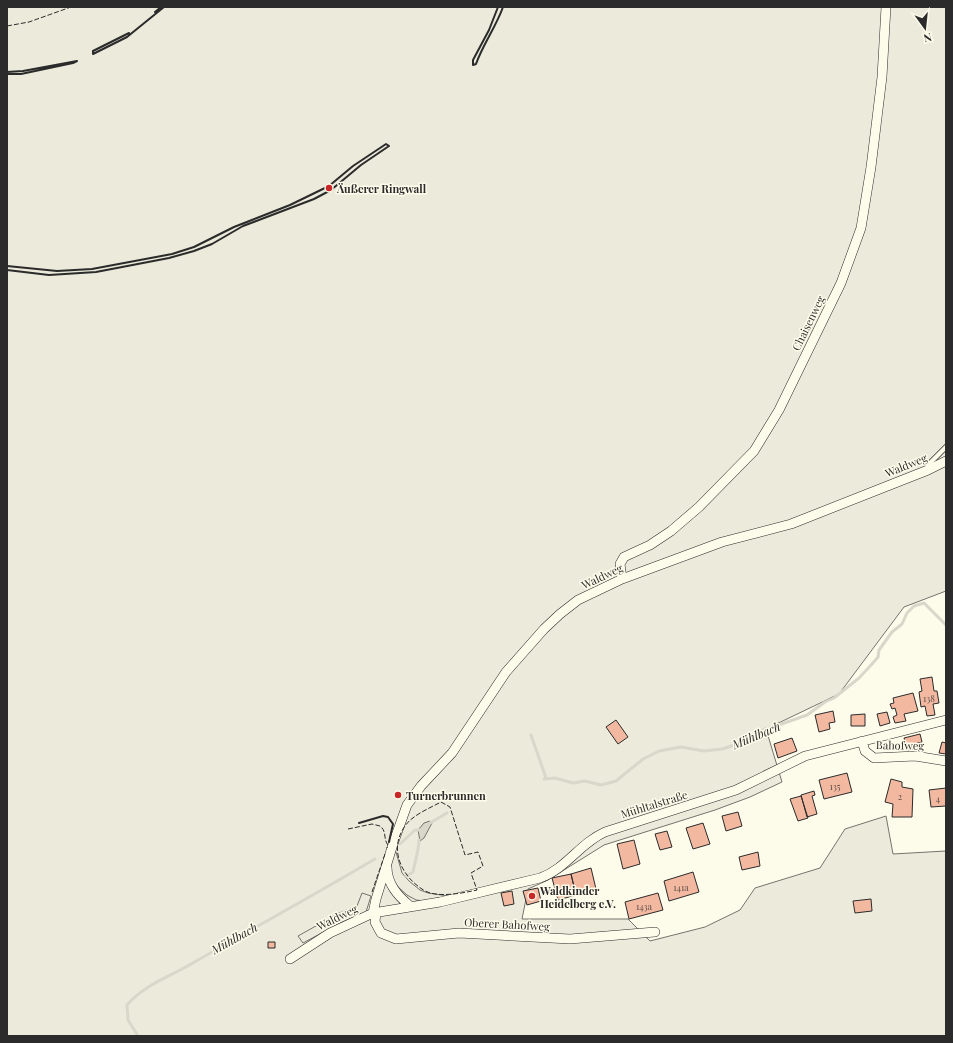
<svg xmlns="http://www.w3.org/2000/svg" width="953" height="1043" font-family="'Playfair Display',serif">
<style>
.green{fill:#ecebdb;stroke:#74746e}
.parking{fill:#eceadb;stroke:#74746e}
.water{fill:#d8d7c9;stroke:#74746e}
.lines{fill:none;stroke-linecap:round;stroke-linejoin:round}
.stream{stroke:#d8d7c9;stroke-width:3}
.building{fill:#f2b8a0;stroke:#2b2b2b}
.service-casing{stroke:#2b2b2b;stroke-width:6}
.minor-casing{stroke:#2b2b2b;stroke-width:10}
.service{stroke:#fdfbea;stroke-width:4.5}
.minor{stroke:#fdfbea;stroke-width:9}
.fence{stroke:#2b2b2b;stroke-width:1;stroke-dasharray:5 2;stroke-linecap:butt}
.wall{stroke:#2b2b2b;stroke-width:2}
.poi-dot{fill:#c62828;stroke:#fdfbea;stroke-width:1.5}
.labels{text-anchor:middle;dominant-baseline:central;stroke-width:3;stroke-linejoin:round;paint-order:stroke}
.number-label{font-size:9px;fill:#5d4e48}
.poi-label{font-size:11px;font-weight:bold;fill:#2b2b2b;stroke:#fdfbea;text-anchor:start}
.street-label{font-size:11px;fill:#2b2b2b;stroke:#fdfbea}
.water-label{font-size:12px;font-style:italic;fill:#2b2b2b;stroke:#fdfbea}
</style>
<rect width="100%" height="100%" fill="#fdfbea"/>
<path class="green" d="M7,7H946V591L904,607L839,694L766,729L782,782L750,797L715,810L604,845L548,880L528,889L522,919H628L650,941L705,927L740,910L755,888L820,868L845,829L886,816L893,854L946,851V1036H7Z"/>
<path class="parking" d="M394,852H396L402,873L409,881L420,890L428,893L448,896L425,901L416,900L407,895L397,886L391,875V865Z
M362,893L371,896L366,912L342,922L303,943L298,936L339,913L357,906Z"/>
<path class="water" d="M430,821L432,823L424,838L420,841L418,830L424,823Z"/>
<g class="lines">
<path class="stream" d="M531,735L546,778
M544,779L555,778L573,783L585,781L601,785L616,781L643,759L659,751L681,747L704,751L722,749L747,741L765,729L773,727L807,715L825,702L834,698L859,678L872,664L878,657L879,650L892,632L902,624L907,613L914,606L924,603L946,625
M430,823L447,813
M400,844L415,830H421
M406,876L413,872C415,861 419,850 419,840
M138,1036L128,1020L127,1005C144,985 169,977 191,964C252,929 314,895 375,859"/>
</g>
<path class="building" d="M932,677L934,691H937L939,703L933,704L935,715L927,716L925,706L921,707L919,692L922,691L920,679Z
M913,693L918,711L904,714L906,721L895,723L893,717L897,715L895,708L892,709L890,704L894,703L893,698Z
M833,711L835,722L829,723L830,729L819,732L815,715Z
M887,712L890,723L880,726L877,714Z
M865,714V726H851V715Z
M616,720L628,737L618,744L606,727Z
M920,734L922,742L914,744L915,749L907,750L904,738Z
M792,738L797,751L778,758L774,744Z
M942,742L946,743V754L939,753Z
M847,773L852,792L824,799L819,780Z
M891,779L902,782V787L913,789L912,817H892L893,804L885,802Z
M946,788V806L931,807L929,790Z
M814,791L815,795L812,796L817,814L807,817L801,795Z
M801,796L808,818L798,821L790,799Z
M738,812L742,826L726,831L722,816Z
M703,823L710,844L693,849L686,828Z
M667,831L672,847L660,850L655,834Z
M634,840L640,864L623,869L617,844Z
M758,852L760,866L742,870L739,857Z
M591,868L596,889L576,895L571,874Z
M693,872L699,892L669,901L664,881Z
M571,874L576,895L558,900L552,878Z
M538,888L541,901L527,905L523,891Z
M512,891L514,904L504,906L501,893Z
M658,893L663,910L629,919L625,902Z
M871,899L872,911L855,913L853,901Z
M268,942H275V948H268Z"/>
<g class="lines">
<defs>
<path id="service" d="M928,470V465L946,447"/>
<path id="minor" d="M622,579L620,564L624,557L650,545L671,531L699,507L754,451L779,410L841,283L861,228L871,167L882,77L886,7
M862,741L865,751L874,758L915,756L946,761
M387,867C387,884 398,896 410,906
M376,912L375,922L381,933L396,939L459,933L570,939L655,932
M373,913L376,899L393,844L407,805L421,786L452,753L506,672L544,629L560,614L578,600L622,579L722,542L791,524L928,470L946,461
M290,959L330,933L373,913L440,902L540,878C566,869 580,843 605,832L736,790L805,756L946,720"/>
</defs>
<use href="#service" class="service-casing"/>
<use href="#minor" class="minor-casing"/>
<use href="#service" class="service"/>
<use href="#minor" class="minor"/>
<path class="fence" d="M7,26L29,22L71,7
M441,802L450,807L465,855L478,852L483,866L471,873L477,890C463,893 439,898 425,891C403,878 389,852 403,829C410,816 428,809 441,802Z
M348,829L372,824L380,826C387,831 383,839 388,845L387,848
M372,892L385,854"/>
<path class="wall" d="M155,12L161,7
M93,51V54L127,37L164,7
M93,51L129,33
M473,65L476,64C483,44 496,27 503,7
M473,65V60L489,30L498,7
M7,72L23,71L77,61L73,63L21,74H7
M7,266L57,271L92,269L172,254L194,247L234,227L290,205L329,186L353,166L386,144L389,146L361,165L331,190L314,199L243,226L212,244L194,251L169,258L96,272L49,275L7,270
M359,823L383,816L388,817L393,824L389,842"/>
</g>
<g class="poi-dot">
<circle cx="329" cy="188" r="4"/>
<circle cx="398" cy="795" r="4"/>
<circle cx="532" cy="896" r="4"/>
</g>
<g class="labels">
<g class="number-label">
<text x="929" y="698">138</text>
<text x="835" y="786">135</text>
<text x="900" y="796">2</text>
<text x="938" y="798">4</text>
<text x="681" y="887">141a</text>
<text x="644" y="906">143a</text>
</g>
<g class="poi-label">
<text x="337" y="188">Äußerer Ringwall</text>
<text x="406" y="795">Turnerbrunnen</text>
<text x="540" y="890">Waldkinder<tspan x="540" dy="13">Heidelberg e.V.</tspan></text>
</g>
<g class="street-label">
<text transform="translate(808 323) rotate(-64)">Chaisenweg</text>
<text transform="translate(906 465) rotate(-22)">Waldweg</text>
<text transform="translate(602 576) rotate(-25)">Waldweg</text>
<text transform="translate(900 745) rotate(1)">Bahofweg</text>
<text transform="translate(654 804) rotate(-17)">Mühltalstraße</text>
<text transform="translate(337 917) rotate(-26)">Waldweg</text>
<text transform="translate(507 924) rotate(3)">Oberer Bahofweg</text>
</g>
<g class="water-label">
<text transform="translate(756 735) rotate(-23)">Mühlbach</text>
<text transform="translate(234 938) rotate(-29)">Mühlbach</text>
</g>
</g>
<rect width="953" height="1043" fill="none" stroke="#2b2b2b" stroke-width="16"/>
<g transform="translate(925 28) rotate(165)" stroke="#fdfbea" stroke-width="3" paint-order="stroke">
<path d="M0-3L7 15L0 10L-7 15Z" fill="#2b2b2b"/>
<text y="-6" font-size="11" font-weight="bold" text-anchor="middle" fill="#2b2b2b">N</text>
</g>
</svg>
